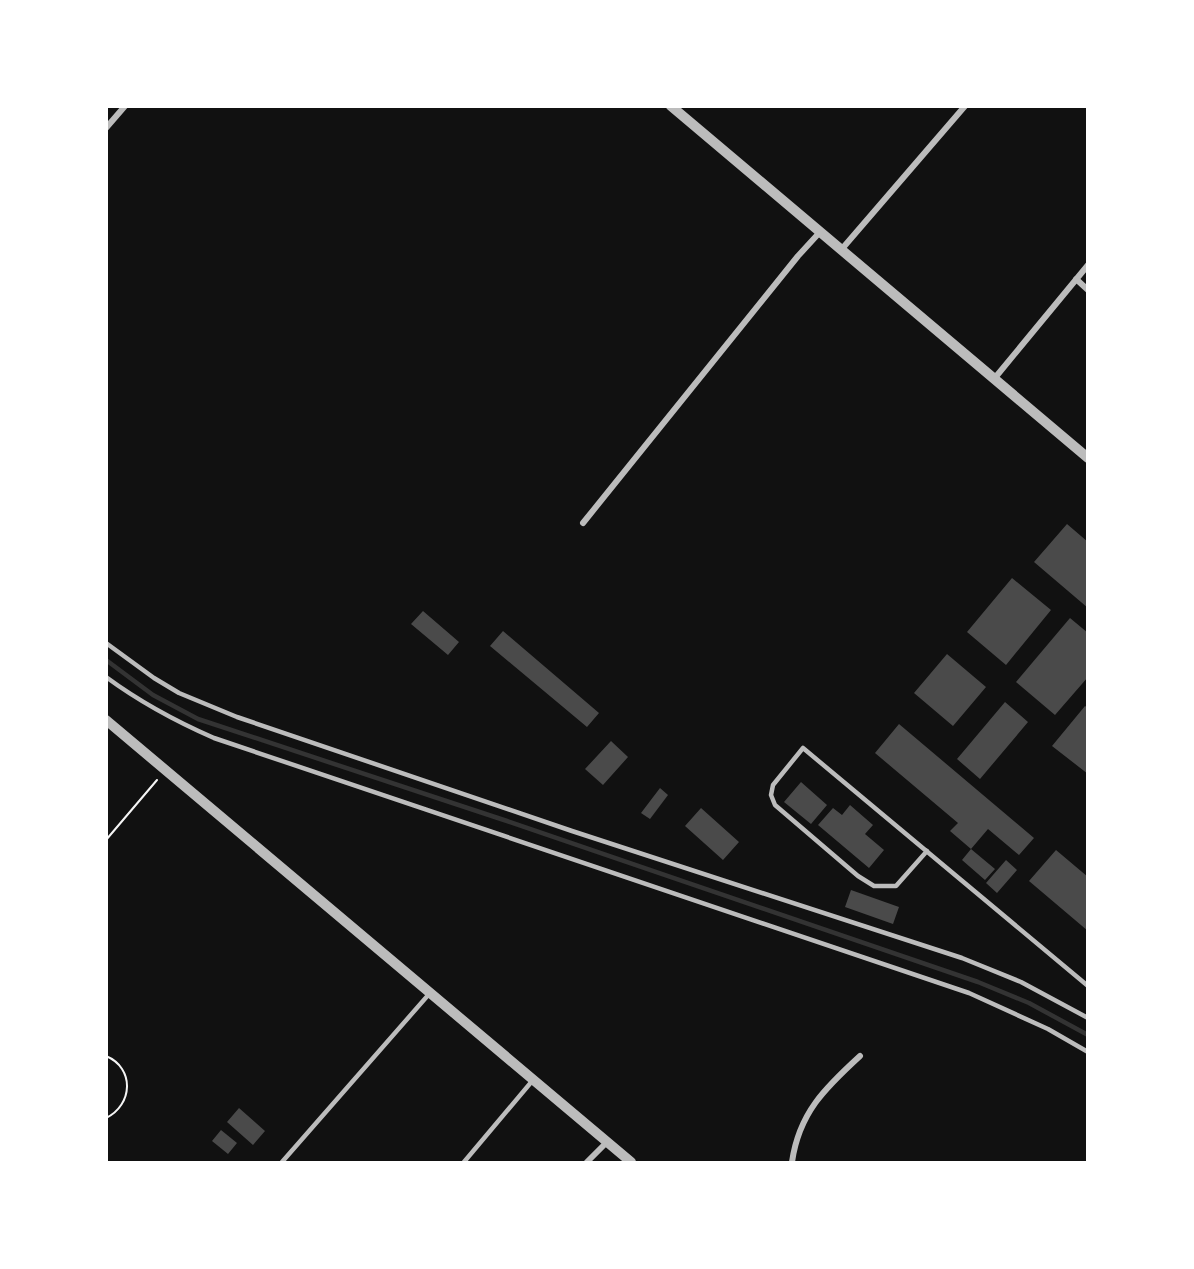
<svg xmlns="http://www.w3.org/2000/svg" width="1194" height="1269" font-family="'Nunito Sans',sans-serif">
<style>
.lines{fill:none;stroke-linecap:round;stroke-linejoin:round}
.stream{stroke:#333;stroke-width:4.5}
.building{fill:#4a4a4a}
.path{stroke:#f5f5f5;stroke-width:2}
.service{stroke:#bcbcbc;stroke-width:4.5}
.minor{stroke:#bcbcbc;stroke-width:6}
.tertiary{stroke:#bcbcbc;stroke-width:10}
</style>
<rect width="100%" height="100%" fill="#111"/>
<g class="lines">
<path class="stream" d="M106,660L153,695L198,719L507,821L978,982L1029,1003L1088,1035"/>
</g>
<path class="building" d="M1067,524L1088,542V608L1034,562Z
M1012,578L1051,610L1006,665L967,632Z
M423,611L459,642L448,655L411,624Z
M1070,618L1088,633V677L1055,715L1016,682Z
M503,631L599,713L587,727L490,646Z
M947,654L986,687L953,726L914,693Z
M1005,702L1028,722L980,779L957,759Z
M1085,706L1088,708V774L1052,746Z
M899,724L1034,838L1019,855L988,829L971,849L950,831L958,823L875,753Z
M611,741L628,757L603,785L585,769Z
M801,782L827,805L811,824L784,802Z
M660,788L668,795L650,819L641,813Z
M850,805L873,825L865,834L884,850L869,868L818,825L833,808L842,815Z
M701,808L739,842L723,860L685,826Z
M971,849L995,869L985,880L962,860Z
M1056,850L1088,877V931L1029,881Z
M1006,860L1017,870L997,893L986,883Z
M851,890L899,907L893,924L845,907Z
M239,1108L265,1131L253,1145L227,1122Z
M221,1130L237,1143L228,1154L212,1141Z"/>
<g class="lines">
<path class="path" d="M106,840L157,780
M106,1056C135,1068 133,1105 106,1118"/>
<path class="service" d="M106,643L154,678L179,693L237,717L572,831L962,958L1021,982L1088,1018
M106,677C140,702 175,721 214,738L969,993L1048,1029L1088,1052
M927,851L896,886H874L858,876L775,805L771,795L773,785L803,748L1088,986
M282,1162L430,993
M464,1162L533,1080"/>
<path class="minor" d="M106,128L125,106
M841,250L965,106
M1076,279L1088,290
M994,379L1088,265
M583,523L798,256L820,232
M587,1162L607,1142
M792,1162C799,1113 825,1088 860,1056"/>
<path class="tertiary" d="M671,106L1088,458
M106,720L631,1162"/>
</g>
<rect width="1194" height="1269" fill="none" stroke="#ffffff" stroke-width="216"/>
</svg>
